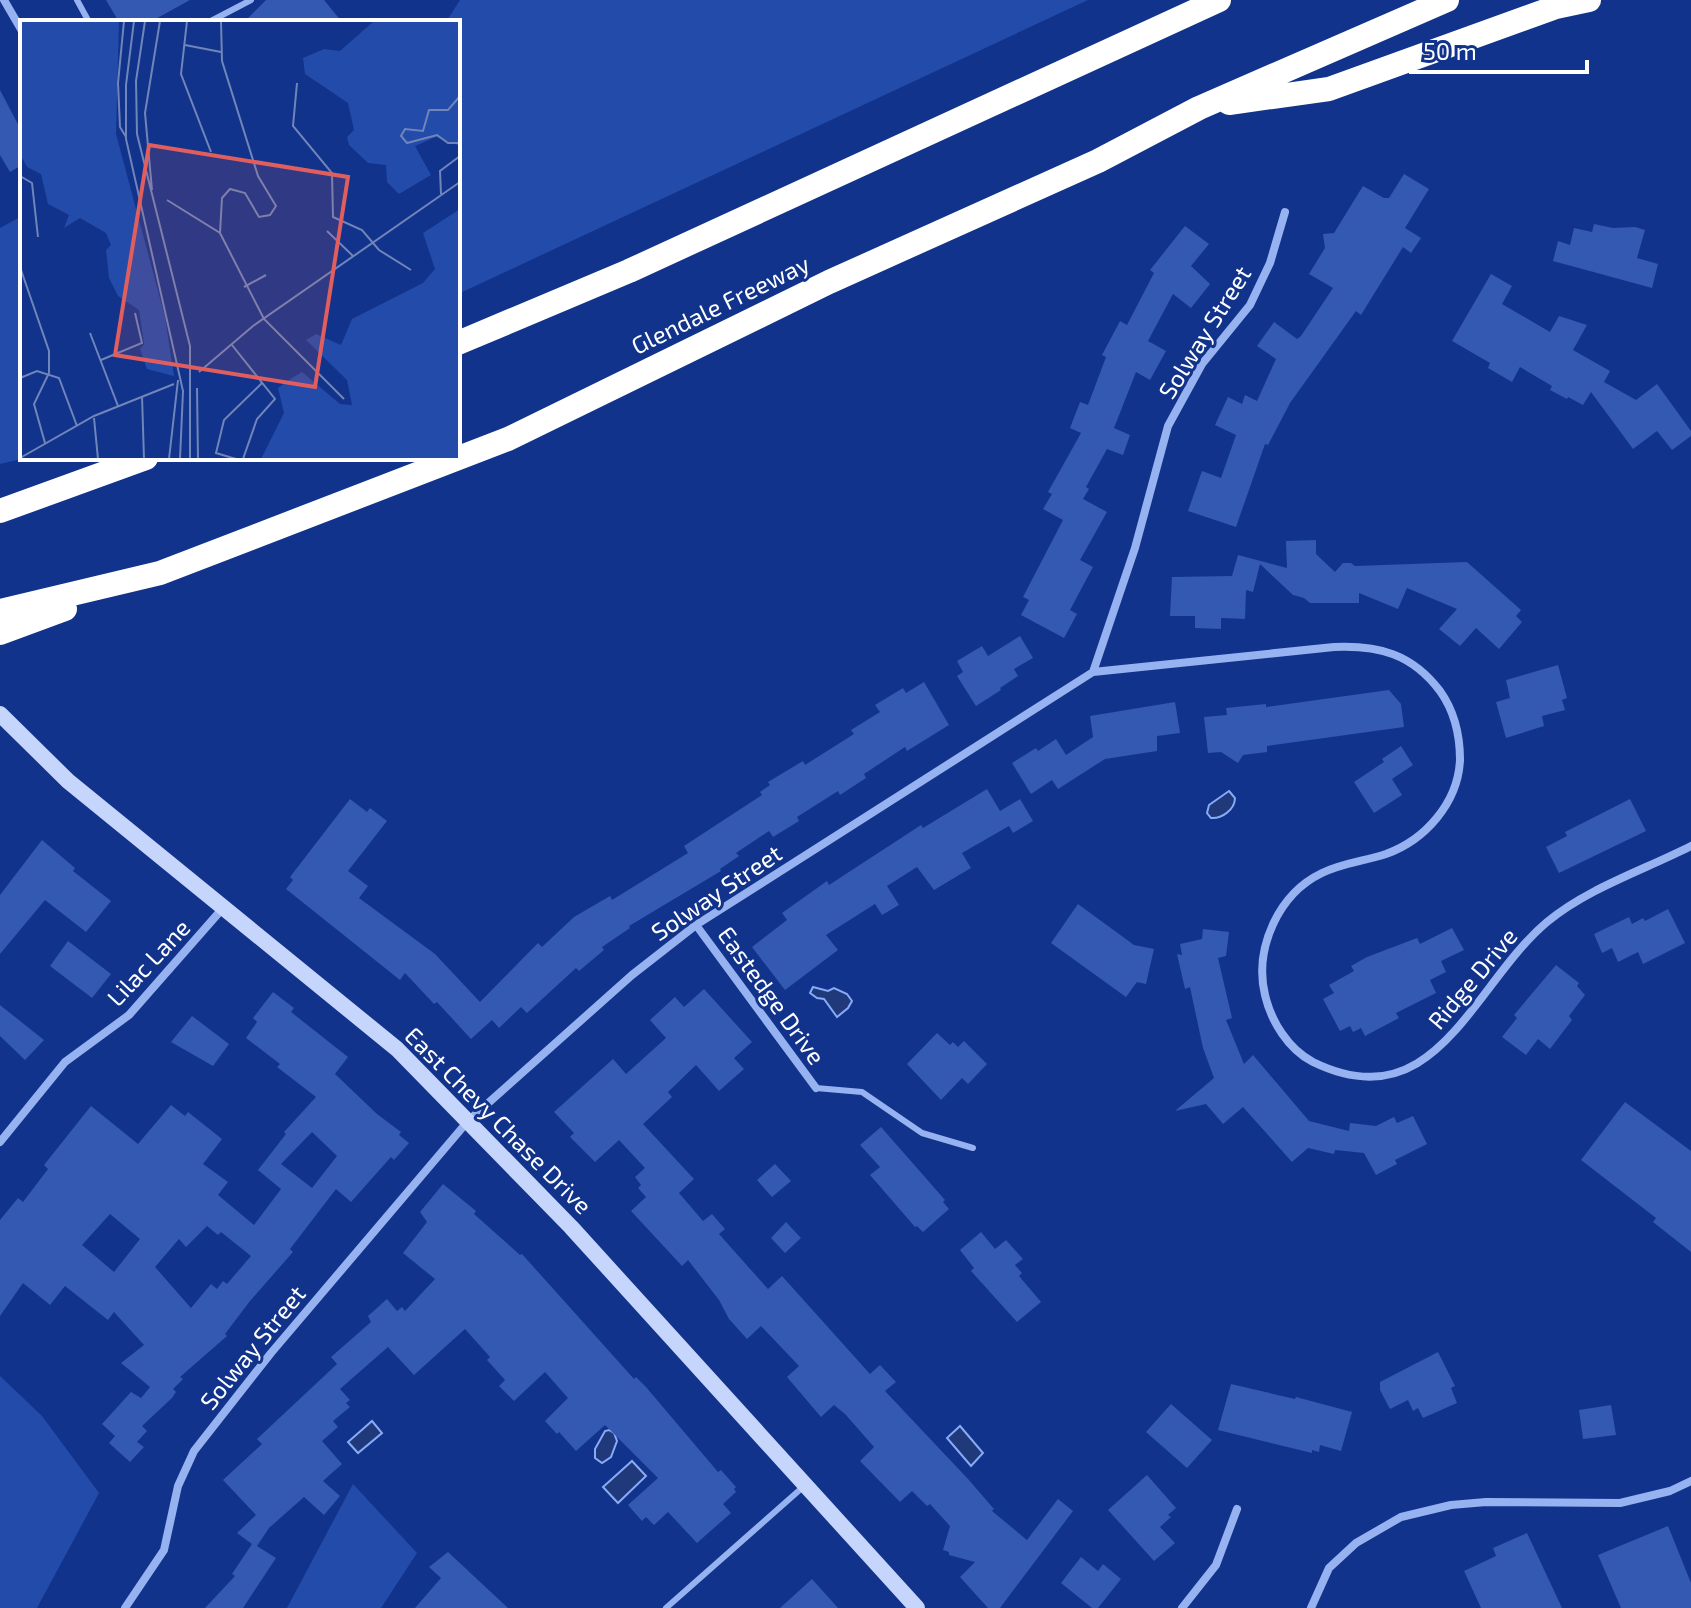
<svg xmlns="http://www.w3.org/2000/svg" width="1691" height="1608" font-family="'Exo 2',sans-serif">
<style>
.green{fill:#234baa}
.water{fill:#1f397b;stroke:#89aaf5;stroke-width:2}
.building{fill:#3459b2;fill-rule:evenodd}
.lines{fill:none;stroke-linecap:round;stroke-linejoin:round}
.lane{stroke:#97b2f1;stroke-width:6}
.street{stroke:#97b2f1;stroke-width:8}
.secondary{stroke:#c6d5fc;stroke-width:16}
.highway{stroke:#fff;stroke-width:24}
.labels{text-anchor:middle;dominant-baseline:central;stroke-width:6;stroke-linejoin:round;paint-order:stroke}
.street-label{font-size:24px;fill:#fff;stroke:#11338b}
.inset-road{fill:none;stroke:#7085b9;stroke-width:2}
.view{fill:#e05e5e;fill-opacity:0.15;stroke:#e05e5e;stroke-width:4}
.inset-edge{fill:none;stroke:#fff;stroke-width:4}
</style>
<rect width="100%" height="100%" fill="#11338b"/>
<path class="green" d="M460,0H1088L458,294V22H446Z
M22,216V458H26L0,464V228Z
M0,1376L42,1416L99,1493L37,1608H0Z
M353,1484L417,1553L381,1608H287Z"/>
<path class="water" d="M1229,791L1235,798C1235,810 1221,819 1211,818L1207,813L1209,805Z
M813,987L828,991L834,988L847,994L852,1001L848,1008L837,1017L824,999L817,998L810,993Z
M372,1421L382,1433L358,1453L348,1442Z
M960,1426L983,1453L971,1466L947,1438Z
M609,1430L614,1433L617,1441L611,1457L602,1463L595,1458V1449L605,1431Z
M632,1461L646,1476L618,1503L603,1487Z"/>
<path class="building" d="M106,0H190L150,22H119Z
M266,0H324L342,22H244Z
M0,90L22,132V165L10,172L0,155Z
M1404,174L1429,189L1405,228L1421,238L1411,253L1403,247L1361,315L1356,311L1290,403L1268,445L1265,444L1236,527L1188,511L1202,471L1221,478L1236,435L1215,425L1228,397L1242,404L1245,395L1257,401L1276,359L1257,346L1274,322L1297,339L1301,336L1333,288L1309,274L1325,248L1323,234L1334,233L1363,186L1384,198H1389Z
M1594,224L1613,228L1635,227L1645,230L1637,258L1658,264L1652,288L1553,261L1558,241L1570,245L1574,228L1592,232Z
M1185,226L1209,244L1191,266L1210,284L1191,308L1173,294L1148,341L1166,351L1150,380L1136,372L1114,428L1130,435L1123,455L1107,449L1086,487L1089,489L1083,499L1107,512L1080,560L1093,567L1070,610L1077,614L1064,638L1021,615L1029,600L1023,597L1063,520L1043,509L1052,494L1048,492L1081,433L1070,428L1080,402L1088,405L1106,357L1102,355L1120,321L1127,325L1154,273L1150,270Z
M1491,274L1512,286L1502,304L1550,332L1559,316L1587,325L1573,350L1610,371L1604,382L1636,400L1657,384L1691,431V436L1672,450L1657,431L1633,449L1591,392L1583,405L1568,397L1567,399L1550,390L1552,386L1520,367L1512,382L1488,368L1490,363L1452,341Z
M1316,540V554L1335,572L1343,563H1351L1355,566L1467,562L1521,610L1516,616L1522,622L1499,649L1476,628L1460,646L1439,629L1457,609L1407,588L1398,609L1359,593V603H1310L1304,598L1293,595L1260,564L1253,592L1246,590L1245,619L1221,618V629L1195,628V616H1170L1172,577L1232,576L1238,555L1287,568L1286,541Z
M1020,636L1033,658L1014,669L1018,676L1000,688L1001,690L976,706L957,676L963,672L957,661L982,646L988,656Z
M1558,665L1567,698L1562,700L1565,710L1542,716L1544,726L1506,738L1496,702L1510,698L1506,680Z
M924,682L949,725L907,751L905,747L864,774L866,778L840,795L838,791L797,817L799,821L773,837L769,831L736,853L739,856L720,869L721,871L629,926L630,928L602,947L604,950L579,971L576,968L527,1013L521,1007L499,1028L492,1020L471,1039L437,1002L434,1004L405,973L400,980L286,889L293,880L290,877L350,799L367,812L370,808L387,821L348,871L368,886L359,898L435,954L480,1002L538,943L542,947L574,917L610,896L612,900L688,853L684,846L762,795L760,792L770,785L768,782L803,761L805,765L854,734L851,730L880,712L875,705L903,688L906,693Z
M1389,690L1401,704L1404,727L1267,746V752L1243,755L1238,763L1221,752L1208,753L1204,717L1227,715L1226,708L1266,704V707Z
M1175,702L1180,733L1157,736V751L1105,759L1058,789L1052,780L1031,794L1012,763L1036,748L1038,751L1056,739L1066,755L1093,737L1090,716Z
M1401,746L1413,765L1392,779L1402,795L1374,813L1354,782L1384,762L1382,759Z
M987,789L1000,811L1020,799L1033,821L1013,833L1009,826L962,853L971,868L934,890L917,867L887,886L899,905L882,915L875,904L826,935L838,950L785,990L752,947L787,920L782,913L827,881L829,885L921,825L923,828Z
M1630,799L1646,831L1559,873L1546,847L1567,836L1565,832Z
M42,840L75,868L73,871L111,901L86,932L45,900L0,954V895Z
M1078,904L1134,945L1154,949L1146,984L1137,982L1126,997L1051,943Z
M1668,909L1685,943L1643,964L1638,952L1618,962L1612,948L1602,953L1594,934L1629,917L1632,924L1643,918L1645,921Z
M1452,928L1464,950L1441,961L1446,972L1430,980L1436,993L1396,1013L1399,1018L1365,1036L1361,1028L1353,1032L1350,1026L1340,1031L1323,999L1334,993L1329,985L1354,971L1351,966L1367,957L1417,938L1420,944Z
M1203,929L1229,932L1226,956L1218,958L1232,1018L1226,1020L1244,1064L1253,1055L1309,1121L1349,1131L1350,1123L1376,1126L1394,1117L1397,1123L1413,1116L1427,1144L1395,1160L1397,1164L1376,1175L1364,1153L1335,1150L1334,1154L1308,1148L1292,1162L1243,1107L1223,1124L1206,1104L1175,1111L1214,1078L1203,1048L1190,987L1185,989L1177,954L1182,955L1180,944L1202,939Z
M68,941L111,974L92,998L50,966Z
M1556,965L1579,983L1577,986L1585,995L1569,1016L1572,1020L1550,1049L1538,1039L1526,1055L1502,1037L1517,1018L1514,1015Z
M704,989L752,1042L734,1058L744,1069L719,1091L696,1065L668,1092L672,1097L643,1124L694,1179L679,1193L703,1221L712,1214L725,1229L719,1234L768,1289L782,1276L870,1374L880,1365L896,1382L885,1391L968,1479L994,1509L992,1511L1027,1540L1058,1499L1073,1511L1000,1608H988L960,1577L975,1562L949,1555V1552L943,1550L950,1526L930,1504L927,1506L912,1491L900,1502L860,1461L874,1447L845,1414L834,1405L821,1417L787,1377L799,1366L761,1326L747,1339L729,1319L719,1300L688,1260L682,1266L631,1211L646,1197L638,1188L641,1185L635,1177L645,1168L619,1140L595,1162L570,1137L574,1133L554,1112L613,1059L626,1074L666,1038L650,1020L675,997L684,1007Z
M273,992L294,1008L291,1012L348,1057L335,1074L377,1114L401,1132L399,1135L409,1143L394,1160L391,1157L351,1202L336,1189L290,1249L293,1252L250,1301L225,1334L227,1336L180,1377L183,1379L173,1389L176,1392L172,1398L142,1426L147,1431L137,1442L144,1447L130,1462L109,1443L115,1436L102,1424L131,1392L141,1398L150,1387L121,1363L144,1345L114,1312L108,1320L65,1286L50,1305L23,1283L0,1316V1220L18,1198L23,1202L48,1169L44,1165L91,1106L138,1144L171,1105L185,1116L188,1112L222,1139L203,1164L228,1182L218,1195L254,1225L281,1189L258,1170L286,1134L284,1132L316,1097L277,1067L280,1064L246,1038L257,1022L253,1018ZM312,1132L337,1156L312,1188L281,1164ZM110,1214L140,1239L114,1272L82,1245ZM207,1226L218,1235L221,1232L251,1256L227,1284L223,1281L217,1289L211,1284L191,1308L155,1267L179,1239L186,1247Z
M0,1005L44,1040L25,1060L0,1036Z
M192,1016L229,1044L213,1066L171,1042Z
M937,1033L950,1045L953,1042L958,1047L964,1041L987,1064L968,1084L962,1078L941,1100L907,1064Z
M1625,1102L1691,1151V1252L1653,1222L1656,1218L1581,1160Z
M881,1127L945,1200L943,1202L949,1209L923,1232L917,1226L915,1227L870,1175L880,1167L860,1145Z
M775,1164L791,1181L772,1197L757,1180Z
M443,1184L476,1211L474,1214L520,1255L522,1254L634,1379L636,1377L646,1387L718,1472L721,1470L736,1487L734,1489L736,1492L723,1504L731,1513L697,1543L668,1512L654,1525L646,1517L642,1521L628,1505L658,1478L605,1425L576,1451L559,1432L557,1434L545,1421L568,1398L545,1372L514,1401L499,1386L505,1380L487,1360L490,1357L465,1329L414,1375L388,1347L340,1389L350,1400L346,1403L350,1407L333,1421L338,1427L322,1441L342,1464L323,1481L340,1496L324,1515L304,1497L269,1528L257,1546L276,1558L243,1608H205L235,1576L232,1574L252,1544L237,1533L256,1515L223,1480L262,1444L257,1439L337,1364L331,1357L371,1322L368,1316L387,1299L397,1311L402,1307L405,1311L435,1279L403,1253L427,1222L420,1212Z
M786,1222L801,1238L785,1253L771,1238Z
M981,1232L995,1249L1006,1240L1023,1259L1015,1265L1022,1273L1019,1276L1041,1302L1017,1322L971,1271L974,1268L960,1250Z
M1438,1352L1455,1386L1451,1388L1457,1403L1423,1418L1418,1408L1413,1411L1408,1400L1390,1409L1380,1390V1382Z
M1231,1384L1295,1399L1296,1397L1352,1412L1341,1451L1320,1445L1319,1452L1312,1450V1453L1218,1430Z
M1171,1404L1212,1440L1187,1468L1146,1432Z
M1611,1405L1616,1435L1583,1439L1579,1410Z
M1147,1475L1176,1508L1168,1515L1171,1517L1160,1527L1175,1543L1154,1561L1108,1510Z
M1668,1526L1691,1583V1608H1621L1598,1555Z
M1527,1533L1562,1608H1481L1464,1571L1496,1556L1493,1548Z
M448,1552L508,1608H415L441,1578L429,1567Z
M1081,1557L1098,1571L1103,1564L1121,1579L1098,1608H1092L1061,1583Z
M812,1579L838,1608H780Z"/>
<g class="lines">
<path class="lane" d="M77,0L89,22
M209,22L251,0
M816,1088L862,1092L922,1133L973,1148
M666,1608L803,1487"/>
<path class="street" d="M4,0L22,31
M1093,672L1334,647C1379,645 1412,654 1440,691C1455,712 1460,735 1460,760C1458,803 1425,840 1386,854C1365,861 1342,863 1322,873C1278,894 1254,949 1265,995C1271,1021 1288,1049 1313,1062C1436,1122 1472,985 1547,922C1588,888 1644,870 1691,846
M696,925L816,1088
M0,1142L65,1062L129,1015L223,908
M125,1608L164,1550L178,1486L194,1451L271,1353L468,1121L632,975L696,925L1093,672L1135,548L1168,426L1202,364L1250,305L1270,263L1285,212
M1182,1608L1216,1565L1237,1509
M1311,1608L1329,1568L1356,1543L1401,1517L1451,1505L1486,1502L1620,1503L1670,1491L1691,1481"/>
<path class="secondary" d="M0,714L68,781L397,1049L571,1227L917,1608"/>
<path class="highway" d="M1229,103L1329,89L1556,7L1589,0
M458,343L629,271L1219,0
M0,511L146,458
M0,611L160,573L508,439L829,282L1098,161L1199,108L1447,0
M0,633L65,609"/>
</g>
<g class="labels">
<g class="street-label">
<text transform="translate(720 304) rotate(-26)">Glendale Freeway</text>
<text transform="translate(1204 332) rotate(-58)">Solway Street</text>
<text transform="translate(716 892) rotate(-34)">Solway Street</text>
<text transform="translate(148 962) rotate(-47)">Lilac Lane</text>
<text transform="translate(1472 978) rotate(-50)">Ridge Drive</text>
<text transform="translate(772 995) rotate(54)">Eastedge Drive</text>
<text transform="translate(499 1120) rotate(45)">East Chevy Chase Drive</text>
<text transform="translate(252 1347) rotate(-51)">Solway Street</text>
</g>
</g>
<g transform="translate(20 20)">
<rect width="440" height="440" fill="#11338b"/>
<path d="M0,1H99L96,114L145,297L154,356L127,349L120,329L124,324L119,290L98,276L89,258L86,230L91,225L86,213L60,198L44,208L49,195L28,184L21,154L7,147L0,134ZM354,1H440V126L416,117L395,126L411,155L379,174L367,162L366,145L348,143L329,125L327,117L334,110L328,83L285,54L283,38L304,29L320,31ZM440,189V439H241L264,393L258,368L272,358L282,352L320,384L332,385L327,360L286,320L296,314L321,325L332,299L403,263L415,249L403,213Z" fill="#234baa"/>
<path class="inset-road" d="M104,1L98,63L100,107L106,117M114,1L106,65V119L163,371L160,439M125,1L116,61L117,114L170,326V439M167,1L161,54L191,132M165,25L201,32M277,63L273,106L312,153L313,197L342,210L359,230L391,250M440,76L428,90H409L403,111L385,109L381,116L387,123L417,115L428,123H440M0,156L12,163L18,217M132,170L125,93L140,1M421,174L420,151L440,136M147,180L200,213L244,299L324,379M307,211L333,236M200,213L202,178L210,169L225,173L239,197L250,195L256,186L238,156L202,41L201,1M0,247L29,331V353L14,384L25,423M224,267L246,255M70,313L98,386M212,325L255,379L237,399L223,439M81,340L122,323L115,293M179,352L233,306L440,162M0,358L17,351L39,358L57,406M177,368L178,439M122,376L124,439M74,398L78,439M0,438L74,396L154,364M149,439L158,360M216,439L196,433L204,400L242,363"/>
<path class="view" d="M129,125L328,157L295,367L95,335Z"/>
<rect width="440" height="440" class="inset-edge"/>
</g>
<path d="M1411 60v12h176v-12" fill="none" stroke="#ffffff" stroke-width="4"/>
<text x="1423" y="60" font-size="24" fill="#ffffff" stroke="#11338b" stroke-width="6" paint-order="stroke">50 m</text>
</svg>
